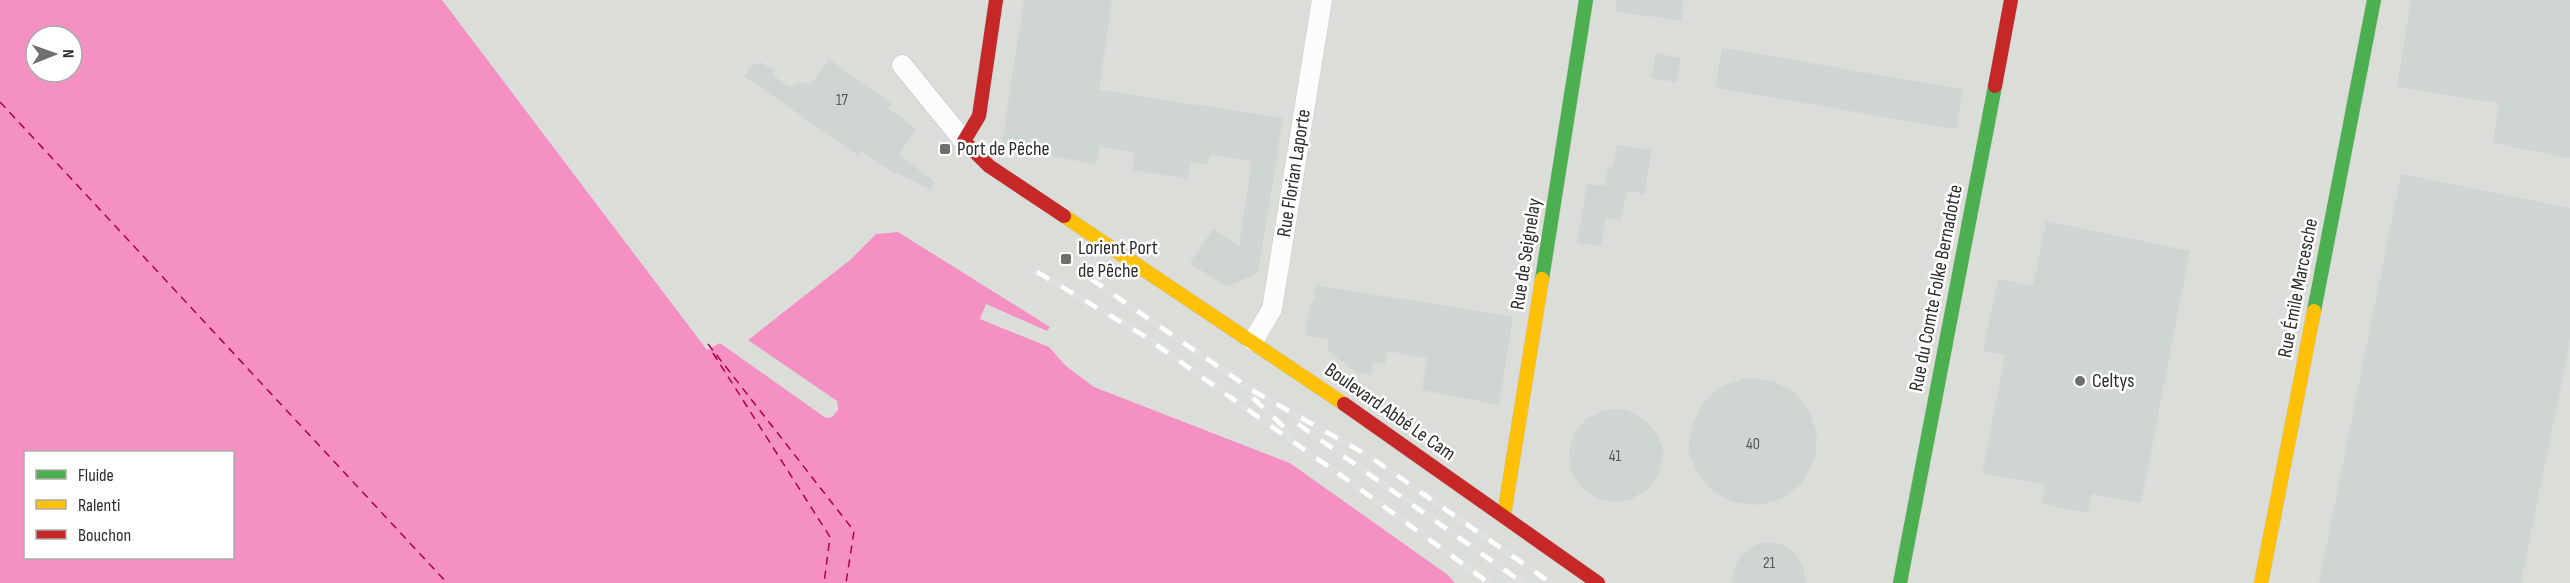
<svg xmlns="http://www.w3.org/2000/svg" width="2570" height="583" font-family="'Sofia Sans Condensed',sans-serif">
<style>
.industrial{fill:#dbddd9}
.water{fill:#f490c2;fill-rule:evenodd}
.lines{fill:none;stroke-linecap:round;stroke-linejoin:round}
.ferry{stroke:#af0049;stroke-width:1.5;stroke-dasharray:8 6;stroke-linecap:butt}
.building{fill:#ced5d3}
.street-casing{stroke:#c8c9c8;stroke-width:21}
.fast-casing{stroke:#c8c9c8;stroke-width:15}
.slow-casing{stroke:#c8c9c8;stroke-width:15}
.jam-casing{stroke:#c8c9c8;stroke-width:15}
.street{stroke:#fbfcfc;stroke-width:20}
.fast{stroke:#4caf50;stroke-width:14}
.slow{stroke:#ffc107;stroke-width:14}
.jam{stroke:#c62828;stroke-width:14}
.rail-casing{stroke:#e0dfde;stroke-width:7}
.rail{stroke:#fff;stroke-width:4.5;stroke-dasharray:14;stroke-linecap:butt}
.poi-dot{fill:#6d706f;stroke:#fff;stroke-width:2}
.labels{text-anchor:middle;dominant-baseline:central;stroke-width:5;stroke-linejoin:round;paint-order:stroke}
.number-label{font-size:16px;fill:#565857}
.poi-label{font-size:20px;fill:#2d2d2d;stroke:#fff;text-anchor:start}
.street-label{font-size:20px;fill:#2d2d2d;stroke:#fff}
</style>
<rect width="100%" height="100%" fill="#e3ecea"/>
<path class="industrial" d="M442,0H2570V583H1455L1448,575L1289,462L1094,387L1066,366L1049,347L980,319L985,304L1047,331L1050,327L876,234L850,260L749,339L837,401L836,413L826,418L720,343L707,350Z"/>
<path class="water" d="M0,0H442L707,350L720,343L826,418L832,417L838,410L837,401L748,340L850,260L876,234L898,232L1050,327L1047,331L986,304L980,319L1049,347L1066,366L1094,387L1290,463L1448,575L1455,583H0ZM36,36H72V72H36ZM26,452H232V558H26Z"/>
<g class="lines">
<path class="ferry" d="M0,102L447,583
M708,344L854,531L846,583
M713,353L830,537L824,583"/>
</g>
<path class="building" d="M1024,0H1112L1099,90L1283,118L1258,273L1227,287L1190,263L1213,229L1239,246L1252,161L1210,155L1208,165L1191,162L1187,179L1132,170L1135,152L1100,146L1096,164L1015,150L1002,142Z
M1616,0H1684L1681,21L1615,11Z
M2411,0H2570V158L2493,143L2499,103L2397,87Z
M1722,48L1963,89L1956,129L1715,88Z
M1656,53L1681,58L1676,82L1651,78Z
M829,59L891,103L888,108L916,129L899,155L935,182L931,190L884,167L861,151L859,156L744,76L754,62L758,65L761,62L775,71L773,75L789,87L801,83L811,84Z
M1617,145L1652,150L1644,194L1627,191L1621,220L1606,218L1601,246L1577,243L1587,184L1605,186L1608,167H1613Z
M2401,174L2570,208V341L2521,583H2319Z
M2046,221L2190,251L2141,503L2092,494L2088,513L2042,504L2046,485L1982,473L2005,355L1983,351L1998,279L2033,286Z
M1316,285L1513,317L1499,405L1422,390L1427,358L1387,351L1385,364L1373,362L1371,375L1358,373L1327,351L1329,339L1305,335L1311,301L1314,302Z
M1747,378L1773,381L1795,393L1810,412L1817,435L1815,459L1802,483L1783,498L1760,505L1733,502L1712,491L1697,472L1688,451L1692,425L1705,400L1724,385Z
M1619,409L1629,411L1644,419L1656,432L1664,452L1659,472L1650,487L1630,500L1612,502L1595,498L1579,485L1571,470L1569,453L1574,433L1585,420L1601,411Z
M1769,542L1784,545L1796,554L1803,567L1806,583H1731L1735,566L1742,554L1755,545Z"/>
<g class="lines">
<defs>
<path id="street" d="M902,65L964,141
M1253,341L1272,309L1322,0"/>
<path id="fast" d="M1542,279L1586,0
M2314,311L2374,0
M1900,583L1995,86"/>
<path id="slow" d="M1064,216L1344,404
M1504,515L1542,279
M2261,583L2314,311"/>
<path id="jam" d="M996,0L979,116L964,141L989,166L1064,216
M1995,86L2011,0
M1344,404L1598,583"/>
</defs>
<use href="#street" class="street-casing"/>
<use href="#fast" class="fast-casing"/>
<use href="#slow" class="slow-casing"/>
<use href="#jam" class="jam-casing"/>
<use href="#street" class="street"/>
<use href="#fast" class="fast"/>
<use href="#slow" class="slow"/>
<use href="#jam" class="jam"/>
<defs>
<path id="rail" d="M1037,272L1141,334L1343,477
M1091,279L1255,392L1369,456L1551,583
M1253,398L1288,431
M1298,424L1523,583
M1338,473L1489,583"/>
</defs>
<use href="#rail" class="rail-casing"/>
<use href="#rail" class="rail"/>
</g>
<g class="poi-dot">
<rect x="939" y="143" width="12" height="12" rx="3"/>
<rect x="1060" y="253" width="12" height="12" rx="3"/>
<circle cx="2080" cy="381" r="6"/>
</g>
<g class="labels">
<g class="number-label">
<text x="842" y="100">17</text>
<text x="1753" y="444">40</text>
<text x="1615" y="456">41</text>
<text x="1769" y="563">21</text>
</g>
<g class="poi-label">
<text x="957" y="149">Port de Pêche</text>
<text x="1078" y="248">Lorient Port<tspan x="1078" dy="23">de Pêche</tspan></text>
<text x="2092" y="381">Celtys</text>
</g>
<g class="street-label">
<text transform="translate(1294 173) rotate(-81)">Rue Florian Laporte</text>
<text transform="translate(1526 254) rotate(-81)">Rue de Seignelay</text>
<text transform="translate(1936 288) rotate(-79)">Rue du Comte Folke Bernadotte</text>
<text transform="translate(2298 288) rotate(-79)">Rue Émile Marcesche</text>
<text transform="translate(1390 412) rotate(35)">Boulevard Abbé Le Cam</text>
</g>
</g>
<rect x="24" y="451" width="210" height="108" fill="#ffffff" stroke="#ababab" stroke-width="1.5"/>
<rect x="36" y="470" width="30" height="9" fill="#4caf50" stroke="#ababab" stroke-width="1.5"/>
<text x="78" y="481" font-size="18" fill="#2d2d2d">Fluide</text>
<rect x="36" y="500" width="30" height="9" fill="#ffc107" stroke="#ababab" stroke-width="1.5"/>
<text x="78" y="511" font-size="18" fill="#2d2d2d">Ralenti</text>
<rect x="36" y="530" width="30" height="9" fill="#c62828" stroke="#ababab" stroke-width="1.5"/>
<text x="78" y="541" font-size="18" fill="#2d2d2d">Bouchon</text>
<g transform="translate(54 54) rotate(89)"><circle r="28" fill="#ffffff" stroke="#ababab" stroke-width="1.5"/>
<path d="M0-4.5L10 22L0 15L-10 22Z" fill="#6d706f"/>
<text y="-9" font-size="16" font-weight="bold" text-anchor="middle" fill="#2d2d2d">N</text>
</g>
</svg>
